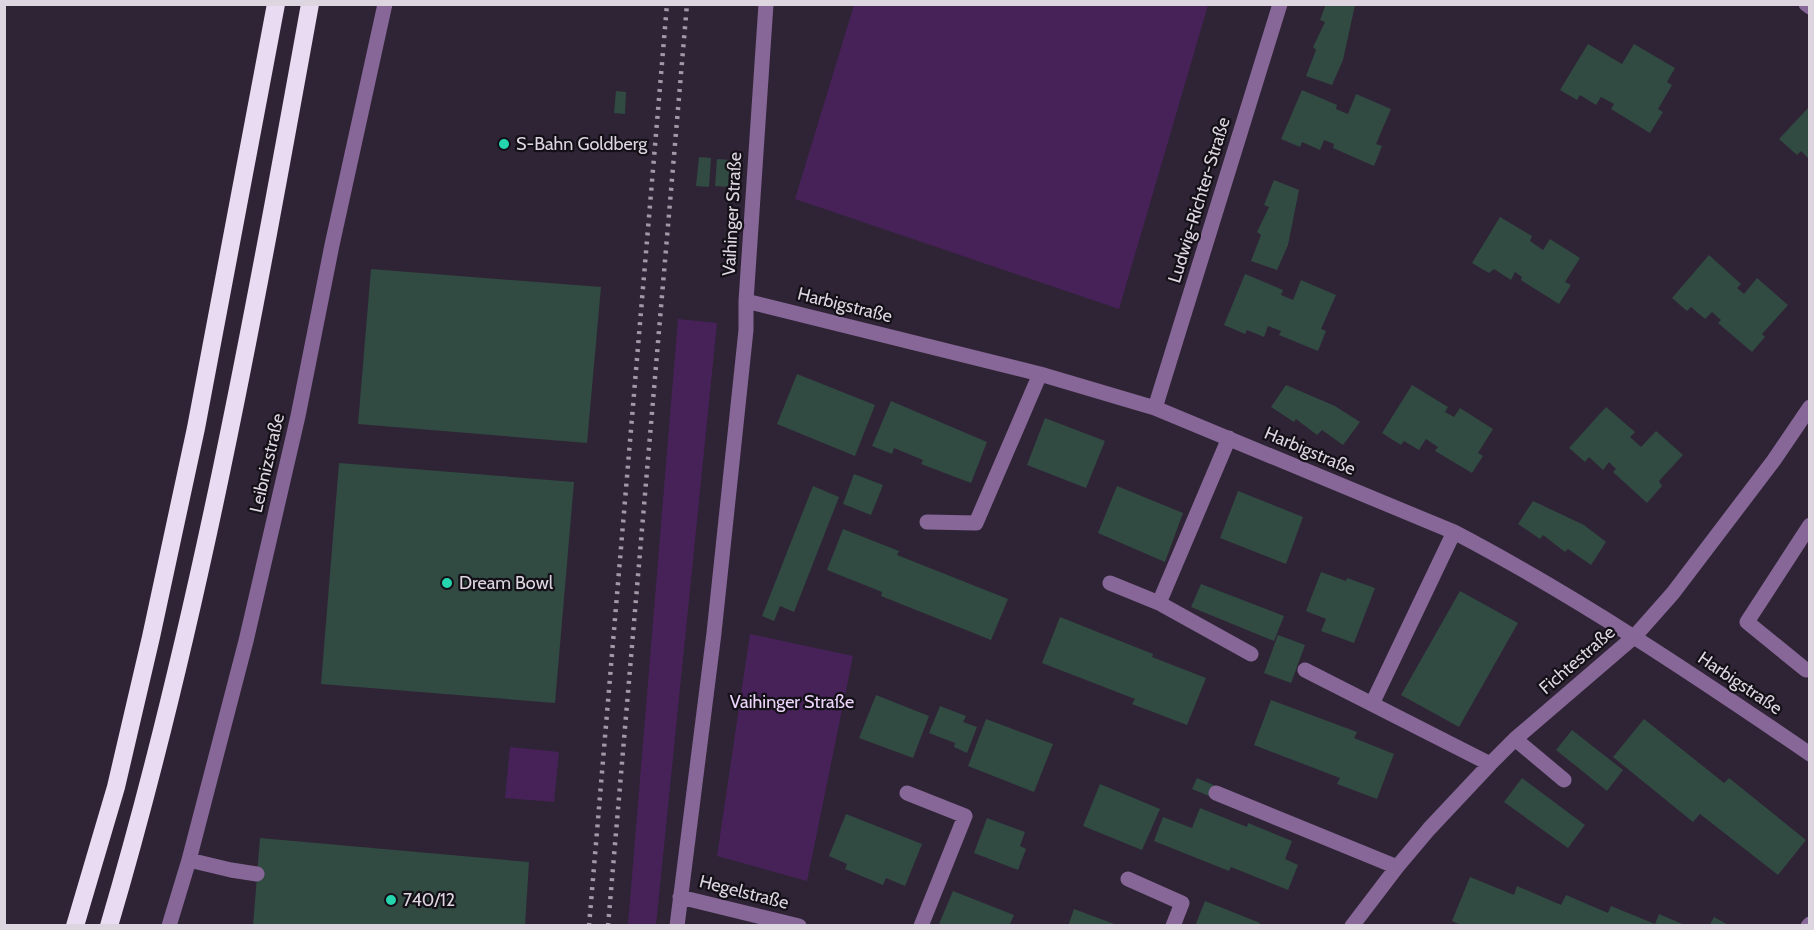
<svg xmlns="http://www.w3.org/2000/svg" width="1814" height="930" font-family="Cabin,sans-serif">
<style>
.green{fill:#472259}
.building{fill:#314a42}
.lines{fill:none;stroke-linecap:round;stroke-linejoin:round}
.minor{stroke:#866797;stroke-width:15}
.highway{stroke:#e9dbf2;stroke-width:18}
.rail{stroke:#a299a6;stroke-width:4.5;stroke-dasharray:3 6;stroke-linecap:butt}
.poi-dot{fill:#25d5ae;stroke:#141017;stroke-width:2}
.labels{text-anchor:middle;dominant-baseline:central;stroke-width:4.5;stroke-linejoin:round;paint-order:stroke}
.poi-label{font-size:18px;fill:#ddd6e1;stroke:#141017;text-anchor:start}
.street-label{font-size:18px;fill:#ddd6e1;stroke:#141017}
.park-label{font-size:18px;fill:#edd4fb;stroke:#141017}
</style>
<rect width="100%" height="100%" fill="#2f2435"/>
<path class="green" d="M854,5H1208L1119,309L795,199Z
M678,319L717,323L656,925H628Z
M750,634L853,656L807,881L717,856Z
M510,747L559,752L554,802L505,798Z"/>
<path class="building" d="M1326,4L1355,5L1343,60L1332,85L1306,76L1316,50L1313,47L1325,22L1320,20Z
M1588,44L1622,64L1634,44L1675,68L1667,82L1672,85L1658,109L1663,112L1650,133L1611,109L1614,104L1601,97L1596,105L1580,95L1577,100L1560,90Z
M1302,90L1337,105L1336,109L1348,114L1356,94L1391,109L1376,144L1382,146L1374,166L1333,148L1334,144L1324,140L1320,150L1302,142L1300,147L1281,139Z
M616,91L626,92L625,114L614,113Z
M1809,107V159L1801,151L1797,155L1779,139Z
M699,157L711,158L709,187L696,186Z
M717,159L730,160L728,187L715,186Z
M1274,180L1299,190L1288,245L1277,270L1251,261L1261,235L1257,232L1269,207L1264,205Z
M1500,217L1532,236L1530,241L1543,250L1550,239L1580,258L1565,282L1571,285L1559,304L1521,280L1522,277L1515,272L1511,280L1494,269L1489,273L1472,263Z
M1709,255L1741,284L1737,288L1744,294L1757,278L1788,305L1762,334L1765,337L1752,352L1718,323L1721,320L1712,312L1705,319L1691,307L1687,311L1672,298Z
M371,269L601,287L587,443L358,424Z
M1245,274L1283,290L1281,295L1293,300L1301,280L1336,295L1321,329L1326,331L1318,351L1279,335L1281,331L1268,326L1264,337L1247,330L1245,334L1224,325Z
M797,374L875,405L855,456L777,424Z
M1286,385L1335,406L1360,422L1343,445L1322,430L1317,435L1296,419L1294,422L1271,407Z
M1412,385L1448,407L1445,412L1454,417L1460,408L1493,429L1478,453L1483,456L1472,473L1435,451L1438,447L1426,439L1419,450L1404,441L1401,445L1382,433Z
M891,401L987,442L971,483L921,464L923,460L894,448L892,454L872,446Z
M1606,407L1635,432L1630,437L1641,447L1656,431L1683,455L1659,481L1662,486L1647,503L1613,472L1616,469L1609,462L1603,470L1589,457L1585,462L1569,448Z
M1045,418L1105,441L1086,488L1027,465Z
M339,463L574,482L555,703L321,684Z
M854,474L883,485L871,515L843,504Z
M813,486L839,497L794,612L780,606L774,621L762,616Z
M1117,486L1183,513L1165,562L1098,533Z
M1238,491L1303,517L1286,564L1220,538Z
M1533,501L1584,525L1606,542L1591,565L1568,549L1565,552L1543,535L1540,539L1518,524Z
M843,529L899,551L897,555L1008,599L991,640L881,596L882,592L827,570Z
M1321,572L1346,581L1347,578L1375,588L1354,643L1321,631L1326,619L1306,611Z
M1201,584L1284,616L1274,641L1191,607Z
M1460,591L1518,623L1459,727L1401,695Z
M1060,617L1153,654L1152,657L1206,678L1187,725L1132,704L1135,699L1042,663Z
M1278,635L1305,645L1291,683L1264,673Z
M876,695L929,716L913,758L859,738Z
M1271,700L1357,732L1354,738L1394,754L1377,799L1337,784L1340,778L1254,745Z
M940,706L966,716L963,722L977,727L967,753L954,747L955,743L929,733Z
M986,719L1053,744L1034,792L968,766Z
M1644,719L1724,783L1729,778L1806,840L1778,875L1700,814L1693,822L1613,757Z
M1572,730L1623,770L1607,791L1556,750Z
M1197,778L1218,787L1214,798L1192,789Z
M1522,778L1585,825L1568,848L1504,802Z
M1100,784L1160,809L1142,850L1083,826Z
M1200,808L1247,827L1248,823L1292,841L1285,859L1298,865L1288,890L1231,867L1229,871L1154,841L1163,817L1192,828Z
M846,814L922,844L905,886L886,878L883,885L845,869L847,864L829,856Z
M987,818L1025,832L1020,846L1026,849L1018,870L974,853Z
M260,838L529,862L525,926H253Z
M1470,877L1514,895L1517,886L1561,905L1566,895L1608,913L1611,906L1655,924L1659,914L1687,926H1463L1452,921Z
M953,891L1014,915L1009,926L939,924Z
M1205,901L1260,923L1259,926H1195Z
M1074,909L1117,925V926H1068Z
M1714,917L1730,926H1709Z"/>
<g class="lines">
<path class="minor" d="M1806,4L1810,7
M746,301L1040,374L1155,408L1454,532C1578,597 1694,675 1810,754
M1155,408L1280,4
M927,522L976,523L1040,374
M1454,532L1372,704L1490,764
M1110,583L1159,603L1229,438
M1159,603L1251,654
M1305,670L1372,704
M1806,670L1747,622L1810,525
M1515,739L1564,780
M907,793L965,816L921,926
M1216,793L1397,867
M189,860L231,870L257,874
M1128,879L1182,903L1173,926
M680,897L799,926
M169,926L189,860L246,641L298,416L332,245L385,4
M677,926L714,633L746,330V301L752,212L766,4
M1352,926L1397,867L1429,829L1490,764L1515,739L1635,636L1673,593L1774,460L1810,407
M1808,926L1810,924"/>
<path class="highway" d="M75,926L116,787L151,637L196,428L276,4
M109,926C198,624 254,314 310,4"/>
<path class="rail" d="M589,926L667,4
M608,926L687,4"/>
</g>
<g class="poi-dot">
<circle cx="504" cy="144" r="6"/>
<circle cx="447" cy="583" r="6"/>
<circle cx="391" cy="900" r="6"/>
</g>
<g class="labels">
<g class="poi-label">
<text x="516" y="144">S-Bahn Goldberg</text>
<text x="459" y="583">Dream Bowl</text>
<text x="403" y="900">740/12</text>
</g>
<g class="street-label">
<text transform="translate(1199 200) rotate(-73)">Ludwig-Richter-Straße</text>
<text transform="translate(732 214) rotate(-87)">Vaihinger Straße</text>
<text transform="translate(845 305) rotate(14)">Harbigstraße</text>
<text transform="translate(1310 451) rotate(23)">Harbigstraße</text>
<text transform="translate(267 463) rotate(-77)">Leibnizstraße</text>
<text transform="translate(1577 660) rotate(-41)">Fichtestraße</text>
<text transform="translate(1740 683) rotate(34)">Harbigstraße</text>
<text transform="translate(744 892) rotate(14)">Hegelstraße</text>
</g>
<g class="park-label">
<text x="792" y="702">Vaihinger Straße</text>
</g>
</g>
<rect width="1814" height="930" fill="none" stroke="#ddd6e1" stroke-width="12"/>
</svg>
